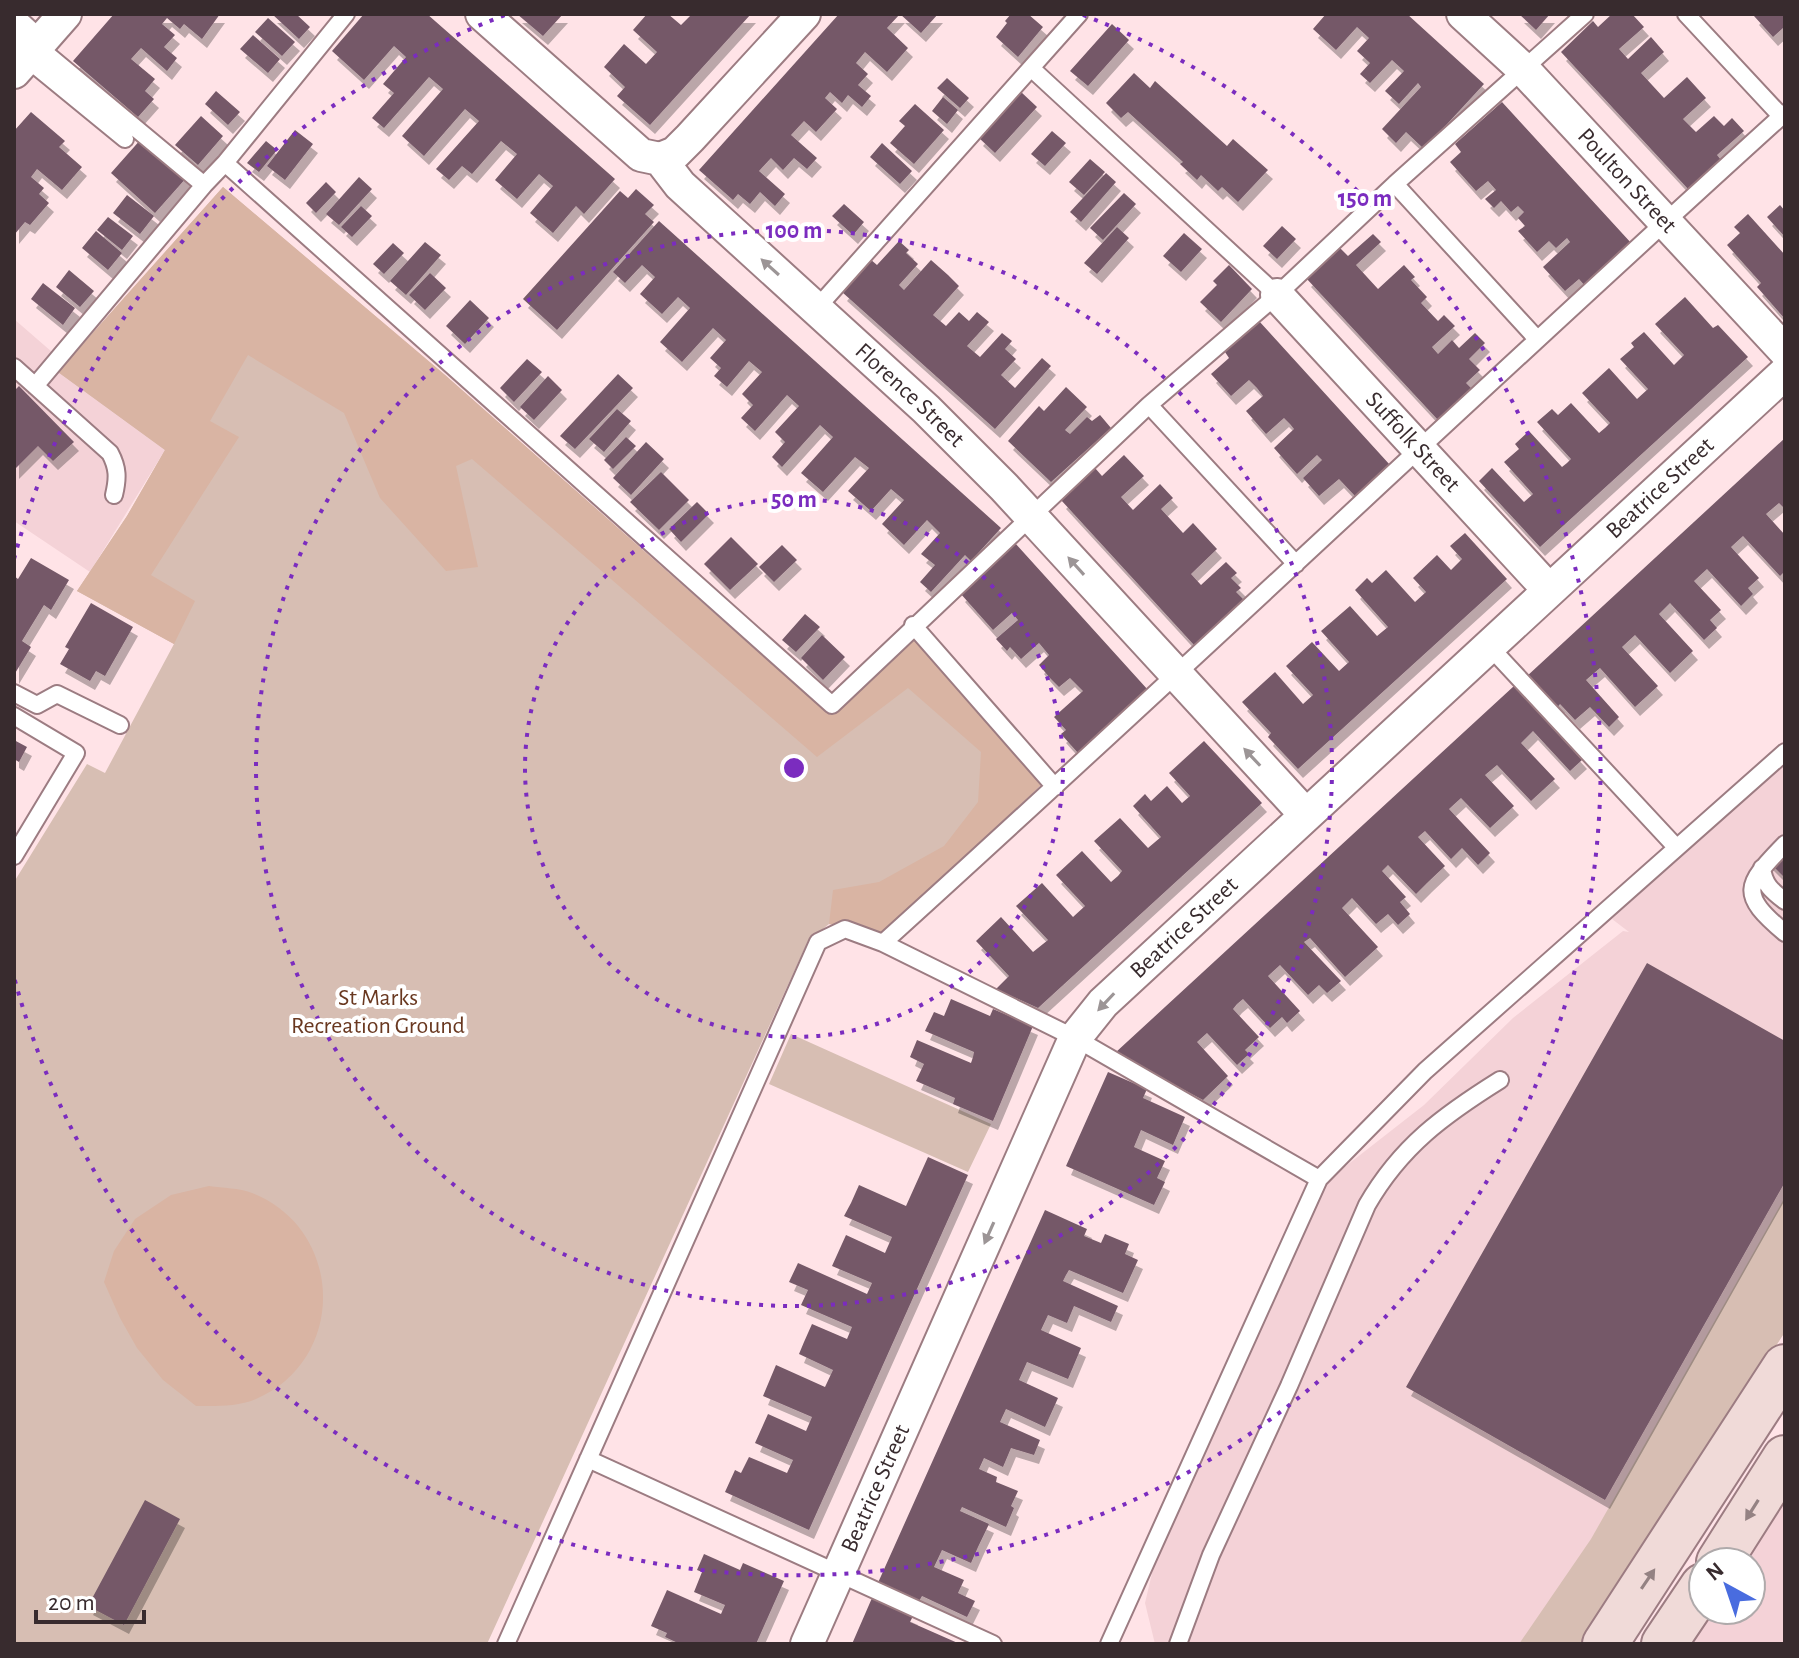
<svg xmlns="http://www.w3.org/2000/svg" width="1799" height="1658" font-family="'Alegreya Sans',sans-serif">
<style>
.built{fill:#f4d2d7}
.green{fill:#d7beb3}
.forest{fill:#d9b4a3}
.building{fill:#745967;filter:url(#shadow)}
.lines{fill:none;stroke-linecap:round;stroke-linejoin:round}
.lane-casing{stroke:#9c7c82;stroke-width:20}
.street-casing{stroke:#9c7c82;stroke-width:36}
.secondary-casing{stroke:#9c7c82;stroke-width:48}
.lane{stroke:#fff;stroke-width:16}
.street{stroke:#fff;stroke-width:32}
.secondary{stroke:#f0dad8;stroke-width:44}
.oneway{fill:#9c9596}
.oneway2{fill:#948283}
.ring{fill:none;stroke:#7b2cbf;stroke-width:4;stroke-dasharray:4 8}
.labels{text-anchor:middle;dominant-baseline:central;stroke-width:8;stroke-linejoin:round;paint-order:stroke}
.street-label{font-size:24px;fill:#382b2e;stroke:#fff}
.park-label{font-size:24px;fill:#693820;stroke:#fff}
.centre{fill:#7b2cbf;stroke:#fff;stroke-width:4}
.ring-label{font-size:24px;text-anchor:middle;font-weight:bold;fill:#7b2cbf;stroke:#fff;stroke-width:8;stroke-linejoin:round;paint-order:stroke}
</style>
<defs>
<filter id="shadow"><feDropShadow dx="5" dy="9" stdDeviation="0" flood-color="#0004"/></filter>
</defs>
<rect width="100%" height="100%" fill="#ffe3e7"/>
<path class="built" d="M14,319L52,352L45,362L165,450L90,572L14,521Z
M1785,762V1255L1548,1644H1155L1145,1603L1154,1565L1328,1180L1424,1105L1513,1018L1623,931L1629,932L1612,919Z
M1785,1497V1644H1691L1713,1610H1751V1562H1743Z"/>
<path class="green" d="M223,187L445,375L826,712L913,633L1042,784L884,934L829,924L808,941L487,1644H14V882L87,764L105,773L174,644L77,591L127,516L165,450L58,372Z
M791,1034L991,1124L968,1172L769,1084Z
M1785,1197V1332L1581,1644H1519L1591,1539Z"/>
<path class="forest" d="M223,187L445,375L826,712L913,633L1042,784L884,934L829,924L833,890L879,882L944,846L978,802L981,752L908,688L817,757L472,459L456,466L478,567L446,571L380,498L344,413L248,355L210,421L239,437L151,575L195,601L174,644L77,591L127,516L165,450L58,372Z
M209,1186C223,1188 239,1188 252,1193C344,1229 348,1359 256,1399C237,1407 216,1406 196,1406L163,1380L137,1348L120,1318L104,1282L114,1251L135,1219L171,1195Z"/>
<path class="building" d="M114,14H220L202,39L184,24L180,29L167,18L162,24L175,35L164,47L177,58L167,71L141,48L131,59L155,79L145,91L154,99L138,117L73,61Z
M272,14H296L310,27L299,39Z
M364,14H427L615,179L584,214L576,206L553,233L530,213L553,186L539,174L517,199L495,180L517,154L501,141L472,174L462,166L449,180L436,169L479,121L465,109L424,156L402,136L443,89L429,77L384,128L372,118L394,93L383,84L406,57L394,46L364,80L332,51Z
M517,14H563L543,36Z
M647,14H668L681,25L692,14H751L650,125L617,96L625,87L604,67L624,44L646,64L657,52L633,30Z
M839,14H938L921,33L900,14L887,28L908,48L887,72L865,52L856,63L868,74L858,85L871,96L862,107L848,95L842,103L830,92L825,98L837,109L816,132L804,121L791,135L817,158L807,169L794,158L783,170L771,158L759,171L785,194L775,206L760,192L750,204L738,194L733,200L699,170Z
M1011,14H1028L1043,27L1018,57L996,37L1007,23L1005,21Z
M1326,14H1407L1484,84L1424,149L1406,132L1396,143L1382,129L1421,87L1418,83L1399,104L1385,91L1404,71L1392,60L1370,83L1360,74L1370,63L1357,51L1369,38L1357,27L1336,50L1313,29Z
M1519,14H1550L1536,30Z
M1612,14H1632L1644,27L1619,49L1628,59L1651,37L1664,52L1641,73L1664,98L1687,77L1706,98L1683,119L1696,132L1714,116L1724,126L1732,118L1744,131L1717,155L1721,160L1689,190L1561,52L1593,21L1598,27Z
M1756,14H1785V31L1783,28L1773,37L1754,16Z
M268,18L295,42L282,56L255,32Z
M1112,24L1129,40L1088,86L1070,71Z
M253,35L280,59L268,73L240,49Z
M1134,73L1150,88L1155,81L1227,146L1233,139L1268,170L1238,202L1222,187L1218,191L1201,175L1197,180L1180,164L1183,162L1128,112L1121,118L1106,103Z
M947,78L969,98L960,108L937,88Z
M216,91L240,112L228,125L205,104Z
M1020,91L1037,107L995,153L978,137Z
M943,97L958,110L947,124L932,111Z
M1502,102L1632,244L1585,286L1579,279L1565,291L1543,267L1570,242L1567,238L1556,248L1549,241L1537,252L1518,231L1525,226L1518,218L1524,212L1518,206L1511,212L1501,201L1494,208L1485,199L1496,190L1488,181L1476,191L1450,162L1461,152L1455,144Z
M915,104L944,130L914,164L890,143L905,126L899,121Z
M31,112L65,141L59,147L82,167L62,190L37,169L31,177L44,188L39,194L49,203L30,225L25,222L14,235V131Z
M201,116L223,136L198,165L175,145Z
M295,130L313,144L285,180L267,166Z
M1052,131L1066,143L1045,166L1031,154Z
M142,138L187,177L155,213L111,173Z
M266,141L277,150L259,172L247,163Z
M882,143L912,171L900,184L870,157Z
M1090,159L1105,172L1084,195L1069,182Z
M1106,173L1116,182L1081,222L1070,212Z
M359,177L372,189L339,225L326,214Z
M326,182L336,192L316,213L306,203Z
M636,189L654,205L645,214L654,222L557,330L523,299L620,191L628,198Z
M1124,193L1136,204L1103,240L1090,228Z
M127,195L154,216L140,234L113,213Z
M844,204L864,222L853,235L832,216Z
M1780,205L1785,211V237L1767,217Z
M361,206L372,216L352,237L341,227Z
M1748,214L1785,255V319L1757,287L1761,283L1727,245L1740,233L1734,227Z
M108,217L133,236L122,250L97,230Z
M659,221L1001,528L971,561L965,555L931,592L920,582L935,565L921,554L940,533L927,520L904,545L882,524L904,500L891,489L871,511L848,491L869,468L855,457L823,492L801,473L833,437L820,425L782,467L772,457L785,442L775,432L799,406L787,395L755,431L741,418L753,405L742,394L762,372L749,361L727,387L714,376L721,368L710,358L726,340L713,328L682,362L660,342L690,308L678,297L662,314L640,294L655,277L642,265L625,283L613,272Z
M1282,226L1296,239L1277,259L1263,246Z
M1117,227L1129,238L1097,274L1084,263Z
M96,231L122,253L108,270L82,248Z
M1184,233L1202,249L1181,272L1163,256Z
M1373,234L1381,242L1356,265L1378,289L1404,265L1415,277L1411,280L1427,297L1421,303L1438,321L1444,315L1455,326L1432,347L1438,354L1452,340L1459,348L1475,333L1485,343L1469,359L1480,370L1466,383L1472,389L1438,420L1306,278L1339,247L1348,256Z
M899,241L909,250L906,253L918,264L899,285L904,290L931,260L948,275L959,286L933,315L946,326L959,312L969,321L977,312L989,322L967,346L980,357L1002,333L1012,341L1005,349L1016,359L1001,375L1015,388L1042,358L1051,366L995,429L842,292L870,259L877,265Z
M425,242L441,255L406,295L390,281Z
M393,243L404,253L384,274L373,264Z
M1229,265L1252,289L1221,322L1200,302L1217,285L1213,281Z
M69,270L94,291L80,307L56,287Z
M430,273L446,288L425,310L409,295Z
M43,283L75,308L63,325L31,299Z
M1685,297L1713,328L1718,325L1748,357L1540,547L1479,481L1492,468L1524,502L1533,494L1504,462L1519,449L1515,444L1529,431L1562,467L1567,463L1571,459L1537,422L1552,409L1558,415L1571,403L1599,433L1605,428L1610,423L1582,393L1609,368L1637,399L1648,389L1620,359L1634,347L1631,343L1644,332L1674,365L1684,355L1655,324Z
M470,300L489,318L465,344L446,326Z
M1259,321L1390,465L1355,496L1339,479L1319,496L1303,478L1322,460L1317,455L1297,474L1274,448L1294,429L1290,424L1284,418L1266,434L1246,411L1263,396L1257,388L1249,380L1231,396L1211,374L1229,358L1225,352Z
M527,359L542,372L514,402L500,388Z
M618,374L633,388L575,449L560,436Z
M548,376L562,390L534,420L520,407Z
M19,386L74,442L53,461L38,446L14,470V391Z
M1066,387L1087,407L1065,430L1070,434L1087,417L1092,421L1100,415L1111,428L1051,482L1008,441L1039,406L1044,411Z
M617,409L631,421L604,452L589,439Z
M626,437L636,446L613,469L604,460Z
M1785,438V509L1779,503L1766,514L1785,535V571L1780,576L1743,536L1731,547L1759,578L1748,588L1753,594L1741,606L1707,569L1694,581L1721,610L1710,620L1717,628L1704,640L1670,603L1659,614L1693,651L1670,673L1635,635L1622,647L1658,686L1635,707L1600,668L1586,680L1619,717L1609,727L1590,707L1575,720L1560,704L1556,709L1526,677Z
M646,442L664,459L631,495L613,478Z
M1124,455L1144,476L1121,497L1133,510L1160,484L1173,498L1161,509L1183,533L1193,523L1217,549L1191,574L1201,585L1226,562L1237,573L1231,578L1241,588L1236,592L1244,600L1194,645L1061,500L1095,468L1102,476Z
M661,472L689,500L659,530L630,502Z
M697,502L709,514L681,542L669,529Z
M1465,533L1507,579L1298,769L1268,737L1271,733L1242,702L1275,672L1303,704L1313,695L1286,666L1312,642L1339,671L1349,662L1321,631L1350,606L1377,636L1388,627L1355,590L1367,578L1372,583L1386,570L1415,602L1426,592L1413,578L1437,555L1451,570L1462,559L1450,546Z
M731,537L758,564L730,590L704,564Z
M1015,543L1148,690L1078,753L1061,734L1066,730L1054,717L1083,691L1070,678L1059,687L1050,678L1039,665L1049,655L1039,643L1021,659L1010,647L1007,651L996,639L1018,620L1012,613L993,630L960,593Z
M782,545L797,560L774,582L759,567Z
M31,558L69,580L51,610L44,605L22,641L31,647L14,675V576L18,579Z
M91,603L133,627L105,676L96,671L90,681L60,664L69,649L65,647Z
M805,614L820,627L796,652L782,640Z
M822,635L845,657L823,680L801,658Z
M1514,686L1582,760L1570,771L1533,731L1521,743L1555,779L1531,801L1497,765L1485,775L1514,806L1490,828L1461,798L1449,809L1490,853L1478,865L1462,848L1451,859L1425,831L1418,837L1445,866L1427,883L1416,894L1388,865L1382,871L1406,897L1400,902L1410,914L1398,925L1388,914L1376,924L1352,898L1342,908L1378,947L1345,977L1310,938L1304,942L1341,981L1327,993L1319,985L1308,995L1280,965L1268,976L1300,1011L1287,1023L1282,1017L1270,1028L1243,999L1237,1004L1233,1009L1259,1037L1245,1050L1249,1054L1237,1065L1207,1033L1197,1042L1228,1076L1203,1100L1115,1053Z
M14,740L27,747L19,762L14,759Z
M1204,741L1262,803L1038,1008L996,989L1009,976L976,941L1001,917L1033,952L1048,940L1016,906L1042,883L1073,917L1085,906L1056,875L1082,851L1111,882L1118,876L1122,871L1094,841L1120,818L1148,848L1161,837L1133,806L1145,794L1151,801L1167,786L1182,803L1190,796L1169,773Z
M1785,843V878L1768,861Z
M1647,963L1785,1041V1182L1605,1500L1406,1387Z
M951,999L990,1016L993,1009L1033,1026L993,1121L953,1104L955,1098L916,1081L924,1064L910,1057L917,1040L971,1063L973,1057L974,1052L925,1031L934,1012L944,1016Z
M1108,1072L1147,1089L1143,1098L1185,1117L1173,1145L1141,1130L1134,1147L1165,1161L1157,1178L1165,1182L1154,1205L1066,1166Z
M928,1157L968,1175L809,1530L725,1492L735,1470L741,1473L749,1457L787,1473L793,1460L755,1443L768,1414L806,1431L812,1417L763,1396L776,1365L825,1387L833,1370L799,1354L804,1342L812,1324L847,1339L852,1327L801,1305L808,1290L789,1282L798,1263L867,1294L872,1283L832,1266L846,1235L885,1253L892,1237L844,1216L851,1203L859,1185L906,1206Z
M1045,1210L1087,1229L1084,1236L1101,1243L1105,1234L1129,1244L1125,1254L1138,1260L1123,1293L1069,1270L1066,1275L1063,1281L1118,1306L1111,1322L1074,1306L1067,1323L1048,1315L1041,1330L1081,1348L1068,1379L1027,1362L1019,1380L1058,1398L1045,1427L1006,1409L1000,1422L1040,1440L1034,1455L1011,1448L1003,1467L984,1458L979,1469L997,1477L996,1482L1018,1491L1011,1506L1014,1508L1006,1527L962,1507L960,1511L989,1524L978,1547L971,1563L942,1550L934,1567L964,1580L958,1593L975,1601L967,1617L922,1596L918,1603L877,1585Z
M145,1500L180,1519L124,1625L88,1606Z
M704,1554L740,1570L743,1563L784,1581L756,1644H680L665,1637L667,1633L651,1626L667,1590L721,1614L725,1605L694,1592L702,1572L697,1570Z
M872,1598L913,1616L910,1622L960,1644H852Z"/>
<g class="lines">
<defs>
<path id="lane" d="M1686,14L1781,116
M37,46L204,185
M26,58L125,139
M1031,68L1277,295
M225,163L832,705L1149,405L1277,295L1395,184L1585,14
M1395,184L1537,339
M816,309L1079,14
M14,367L110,453C118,468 118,478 114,495
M35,386L204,185L225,163L346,14
M1149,405L1296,564
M913,625L1055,787
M1489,646L1676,847
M14,693L37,705L57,694L120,725
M14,716L76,753L14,856
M1785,844C1744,886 1739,894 1785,933
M1762,868C1764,885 1772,891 1785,901
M883,943C1186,669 1482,387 1785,113
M588,1459L993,1644
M506,1644L818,942L845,929L883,943L1075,1038L1319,1179
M1109,1644L1319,1179L1425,1071L1785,752
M1178,1644L1211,1555L1289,1386L1367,1205C1401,1146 1444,1115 1500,1080"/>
<g id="street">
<path id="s1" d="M482,14L641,155L660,159L680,185L926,409L1004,487L1305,814"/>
<path id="s2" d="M1463,14L1523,69L1785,351"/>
<path d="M14,25L37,46"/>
<path d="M14,72L65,14"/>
<path d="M660,159L675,153L690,138L804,14"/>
<path id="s3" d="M1277,295L1549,590"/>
<path id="s4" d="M807,1644L1075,1038L1103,1003L1785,373"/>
</g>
<path id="secondary" d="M1719,1562L1785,1458
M1605,1644L1785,1367
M1664,1644L1703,1586"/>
</defs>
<use href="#lane" class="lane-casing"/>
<use href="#street" class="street-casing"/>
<use href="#secondary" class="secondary-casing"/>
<use href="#lane" class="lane"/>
<use href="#street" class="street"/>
<use href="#secondary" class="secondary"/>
</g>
<defs><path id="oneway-solid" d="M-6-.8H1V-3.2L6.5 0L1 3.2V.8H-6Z" transform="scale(2)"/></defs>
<g class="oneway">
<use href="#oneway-solid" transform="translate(770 267) rotate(-138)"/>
<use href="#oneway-solid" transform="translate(1076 566) rotate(-132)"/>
<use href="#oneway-solid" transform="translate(1252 757) rotate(-133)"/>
<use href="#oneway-solid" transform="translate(1106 1002) rotate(133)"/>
<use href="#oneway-solid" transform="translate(989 1233) rotate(114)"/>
</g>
<g class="oneway2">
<use href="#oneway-solid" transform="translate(1752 1510) rotate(122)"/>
<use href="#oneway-solid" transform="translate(1648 1579) rotate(-56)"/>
</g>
<g class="ring">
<circle cx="794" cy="768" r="269"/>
<circle cx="794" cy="768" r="538"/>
<path d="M14 559A807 807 0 0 1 505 15M1083 15A807 807 0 1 1 14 977"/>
</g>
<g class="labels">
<g class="street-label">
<text stroke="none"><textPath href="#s2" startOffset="234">Poulton Street</textPath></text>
<text stroke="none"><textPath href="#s1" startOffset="576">Florence Street</textPath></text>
<text stroke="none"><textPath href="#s3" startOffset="200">Suffolk Street</textPath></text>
<text stroke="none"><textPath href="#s4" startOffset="1466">Beatrice Street</textPath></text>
<text stroke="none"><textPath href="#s4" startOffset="818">Beatrice Street</textPath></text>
<text stroke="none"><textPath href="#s4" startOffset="170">Beatrice Street</textPath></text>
</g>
<g class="park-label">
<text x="378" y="998">St Marks<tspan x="378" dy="28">Recreation Ground</tspan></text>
</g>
</g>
<circle cx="794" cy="768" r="12" class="centre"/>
<g class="ring-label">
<text x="1365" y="206">150 m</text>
<text x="794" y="238">100 m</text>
<text x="794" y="507">50 m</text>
</g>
<rect width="1799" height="1658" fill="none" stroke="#382b2e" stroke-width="32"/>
<g transform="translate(1727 1586) rotate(320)"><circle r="38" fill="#ffffff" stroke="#afaaab" stroke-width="2"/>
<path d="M0-6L14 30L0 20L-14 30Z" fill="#496cdf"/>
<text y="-12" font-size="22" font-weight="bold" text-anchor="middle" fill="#382b2e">N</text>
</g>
<path d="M36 1610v12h108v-12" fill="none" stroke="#382b2e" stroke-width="4"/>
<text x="48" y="1610" font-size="24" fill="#382b2e" stroke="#ffffff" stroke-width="6" paint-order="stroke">20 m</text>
</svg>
